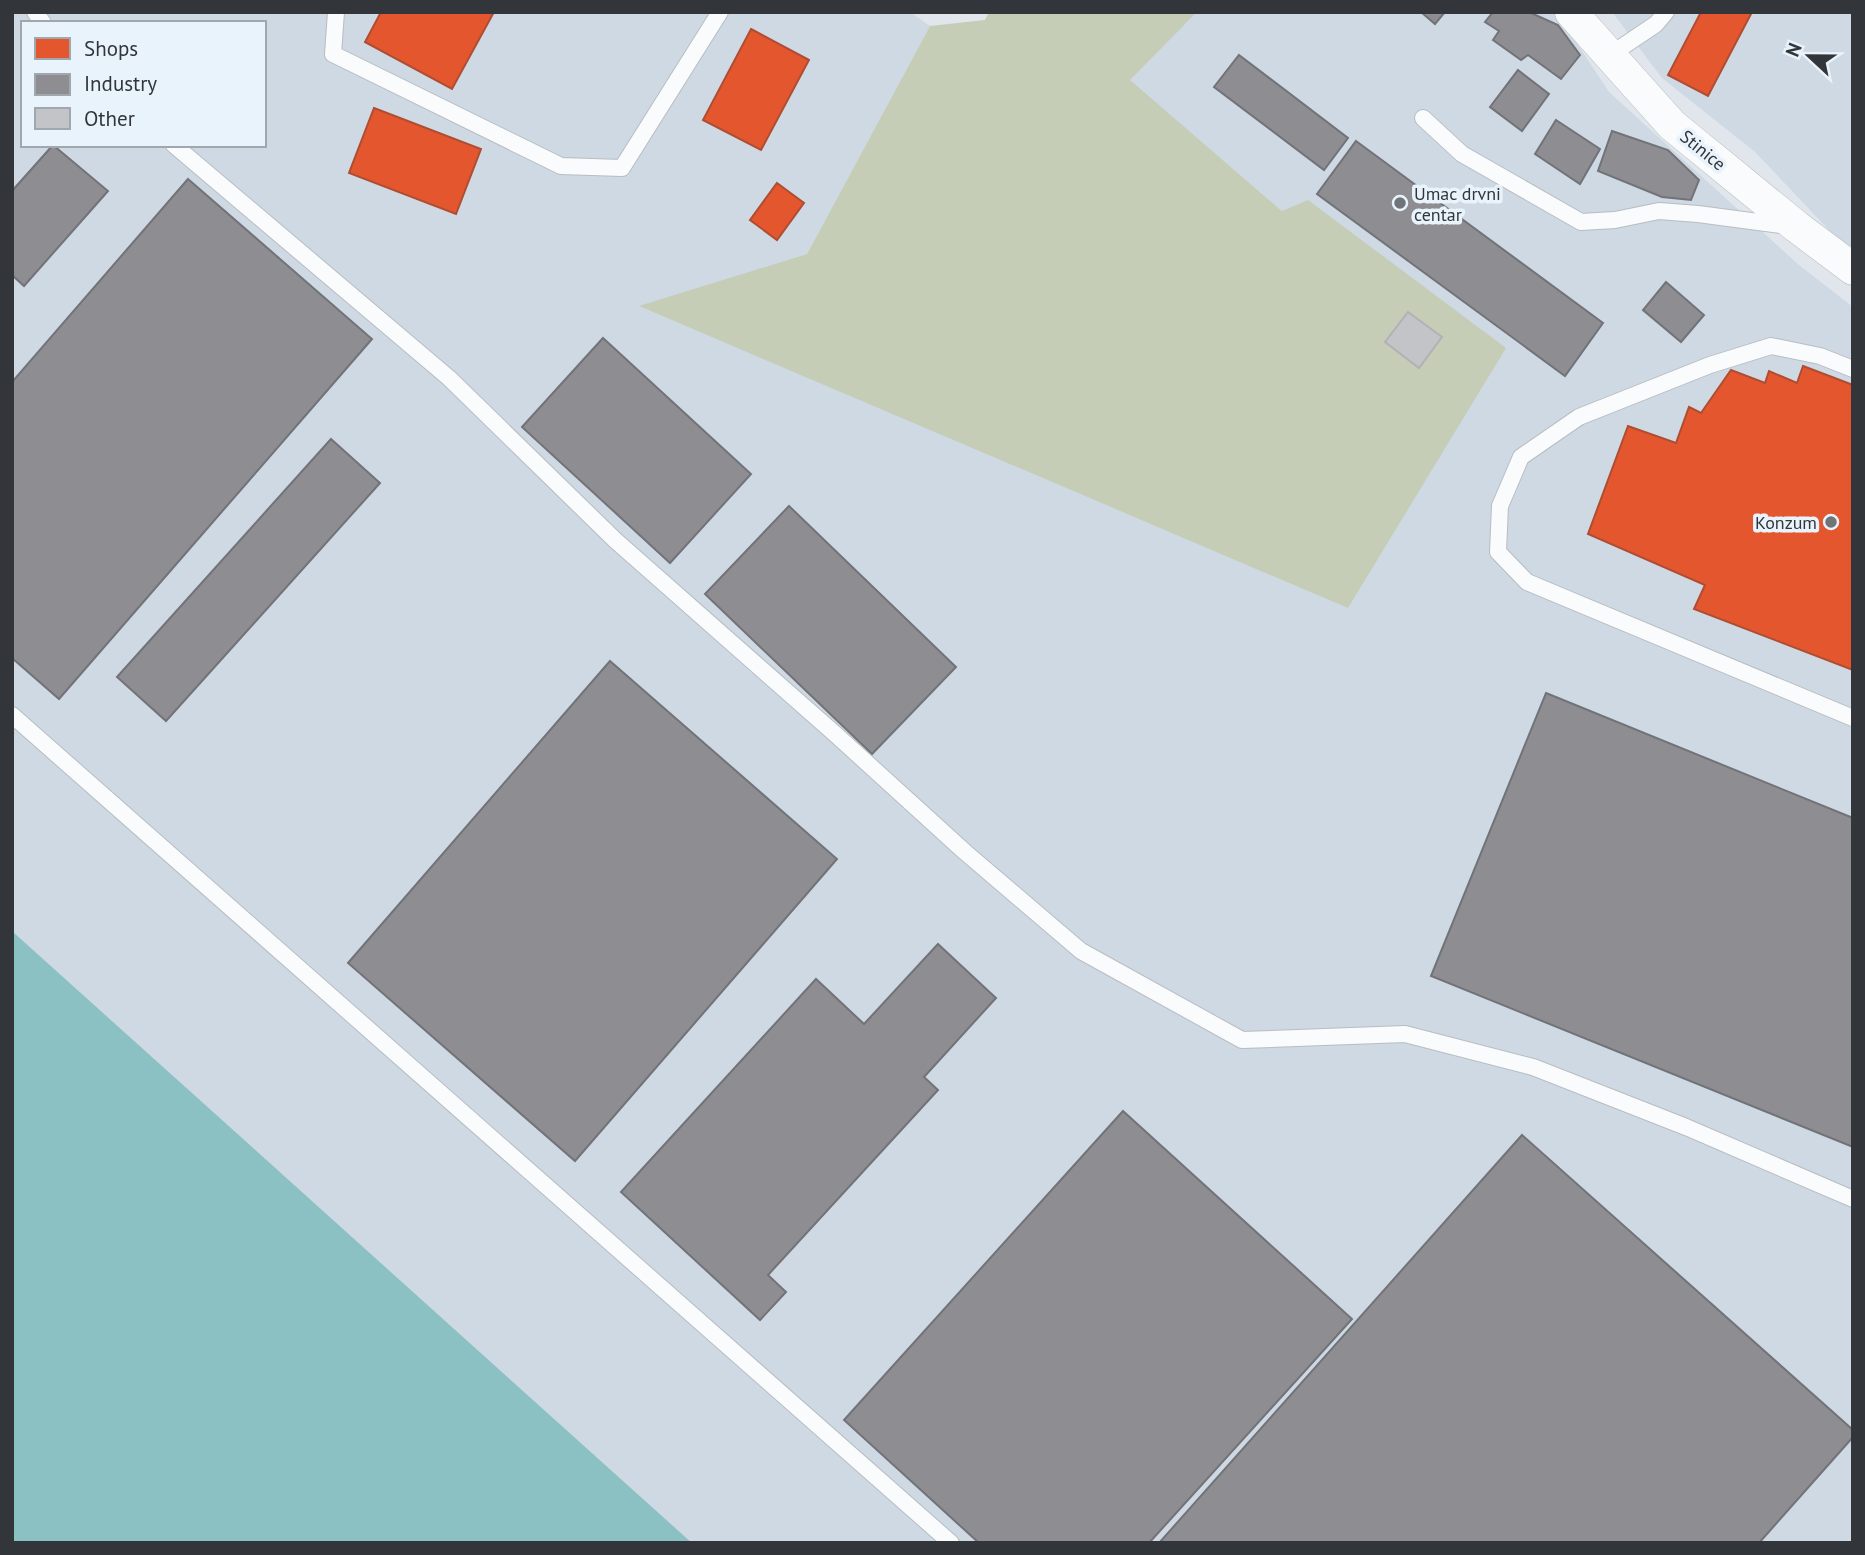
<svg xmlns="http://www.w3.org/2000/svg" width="1865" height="1555" font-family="'PT Sans',sans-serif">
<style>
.built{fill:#ced9e4;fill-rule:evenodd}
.green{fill:#c5cdb7}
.water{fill:#8bc1c3}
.shops{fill:#e4572e;stroke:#af4d32;stroke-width:2}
.industry{fill:#8d8d92;stroke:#727378;stroke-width:2}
.building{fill:#c3c4c7;stroke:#b1b2b6;stroke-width:2}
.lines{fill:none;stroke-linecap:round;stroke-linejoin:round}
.service-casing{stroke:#b8bdc1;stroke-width:18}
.minor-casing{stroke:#b8bdc1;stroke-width:33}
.service{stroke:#fafbfc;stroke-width:16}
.minor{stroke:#fafbfc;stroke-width:32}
.poi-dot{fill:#6f7478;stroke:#e9f3fc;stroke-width:2.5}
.labels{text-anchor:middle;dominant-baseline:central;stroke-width:7;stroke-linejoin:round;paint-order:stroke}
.street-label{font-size:18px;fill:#32363a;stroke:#e9f3fc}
.poi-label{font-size:18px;fill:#32363a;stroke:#e9f3fc;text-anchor:start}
</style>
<rect width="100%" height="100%" fill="#e0e6eb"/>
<path class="built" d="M12,12H910L930,26L807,254L640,307L1282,211L1129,80L1197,12H1550L1559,16L1609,92L1799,265L1853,307V1543H692L12,931ZM23,23H264V145H23Z
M1612,12H1853V252L1846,248L1755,152L1662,78Z"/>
<path class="green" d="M989,12H1197L1130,80L1282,211L1308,200L1506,348L1348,608L639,306L807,254L930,26L985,20Z"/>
<path class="water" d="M12,931L692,1543H12Z"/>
<path class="shops" d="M381,12H494L452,89L365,42Z
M1701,12H1752L1708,96L1668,75Z
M751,29L809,60L761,150L703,120Z
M374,108L481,149L456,214L349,173Z
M777,183L804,203L777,240L750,220Z
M1803,366L1853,385V670L1694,609L1705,585L1588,534L1628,426L1676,443L1689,407L1701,413L1731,370L1765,383L1769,371L1797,383Z"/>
<path class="industry" d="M1421,12H1445L1435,24Z
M1493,12H1529L1558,25L1580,55L1561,79L1528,55L1521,60L1493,40L1499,31L1485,22Z
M1239,55L1348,138L1324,170L1214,87Z
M1518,70L1549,94L1522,131L1490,107Z
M1556,120L1600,149L1580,184L1535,154Z
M1612,131L1668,150L1699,180L1691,200L1662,197L1598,171Z
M1356,141L1603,323L1565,376L1317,194Z
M53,145L108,191L24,286L12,275V191Z
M188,179L372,339L59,699L12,658V382Z
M1666,282L1704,315L1681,342L1643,310Z
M603,338L751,474L670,563L522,427Z
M331,439L380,483L166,721L117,677Z
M789,506L956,667L872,754L705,594Z
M610,661L837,859L575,1161L348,963Z
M1546,693L1853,818V1147L1431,976Z
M938,944L996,998L924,1077L938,1090L768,1275L786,1292L760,1320L621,1192L816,979L864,1024Z
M1123,1111L1352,1319L1149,1543H979L844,1420Z
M1522,1135L1853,1430V1437L1759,1543H1159Z"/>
<path class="building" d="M1408,312L1442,337L1419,368L1385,342Z"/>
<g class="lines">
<defs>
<path id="service" d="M35,12L43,23
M336,12L333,54L561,166L622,168L720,12
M1610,55L1656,24L1666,12
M1423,118L1462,154L1581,222L1615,220L1659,211L1698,214L1788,226
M174,145L449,378L615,540L834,733L965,852L1081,951L1242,1040L1405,1034L1533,1067L1686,1127L1853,1199
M1853,369L1820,356L1771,346L1710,365L1579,417L1521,457L1500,506L1498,552L1527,582L1853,718
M12,715L951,1543"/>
<path id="minor" d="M1571,12L1672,125L1797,227L1853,269"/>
</defs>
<use href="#service" class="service-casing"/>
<use href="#minor" class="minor-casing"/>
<use href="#service" class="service"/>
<use href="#minor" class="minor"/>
</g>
<g class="poi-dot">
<circle cx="1400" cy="203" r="7"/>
<circle cx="1831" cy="522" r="7"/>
</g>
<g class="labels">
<g class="street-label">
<text transform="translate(1703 150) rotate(39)">Stinice</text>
</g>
<g class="poi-label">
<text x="1414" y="193">Umac drvni<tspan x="1414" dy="21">centar</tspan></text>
<text x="1817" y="522" text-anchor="end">Konzum</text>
</g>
</g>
<rect width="1865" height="1555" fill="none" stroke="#32363a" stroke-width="28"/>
<rect x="21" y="21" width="245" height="126" fill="#e9f3fc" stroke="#a0a7ae" stroke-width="2"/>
<rect x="35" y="38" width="35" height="21" fill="#e4572e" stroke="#a0a7ae" stroke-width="2"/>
<text x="84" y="56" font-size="21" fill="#32363a">Shops</text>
<rect x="35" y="74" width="35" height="21" fill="#8d8d92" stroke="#a0a7ae" stroke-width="2"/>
<text x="84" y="91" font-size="21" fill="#32363a">Industry</text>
<rect x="35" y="108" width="35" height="21" fill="#c3c4c7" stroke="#a0a7ae" stroke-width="2"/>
<text x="84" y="126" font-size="21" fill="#32363a">Other</text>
<g transform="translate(1809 56) rotate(292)" stroke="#e9f3fc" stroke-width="5" paint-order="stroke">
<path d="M0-5L12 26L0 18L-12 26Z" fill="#32363a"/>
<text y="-10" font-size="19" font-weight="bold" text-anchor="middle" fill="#32363a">N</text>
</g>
</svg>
